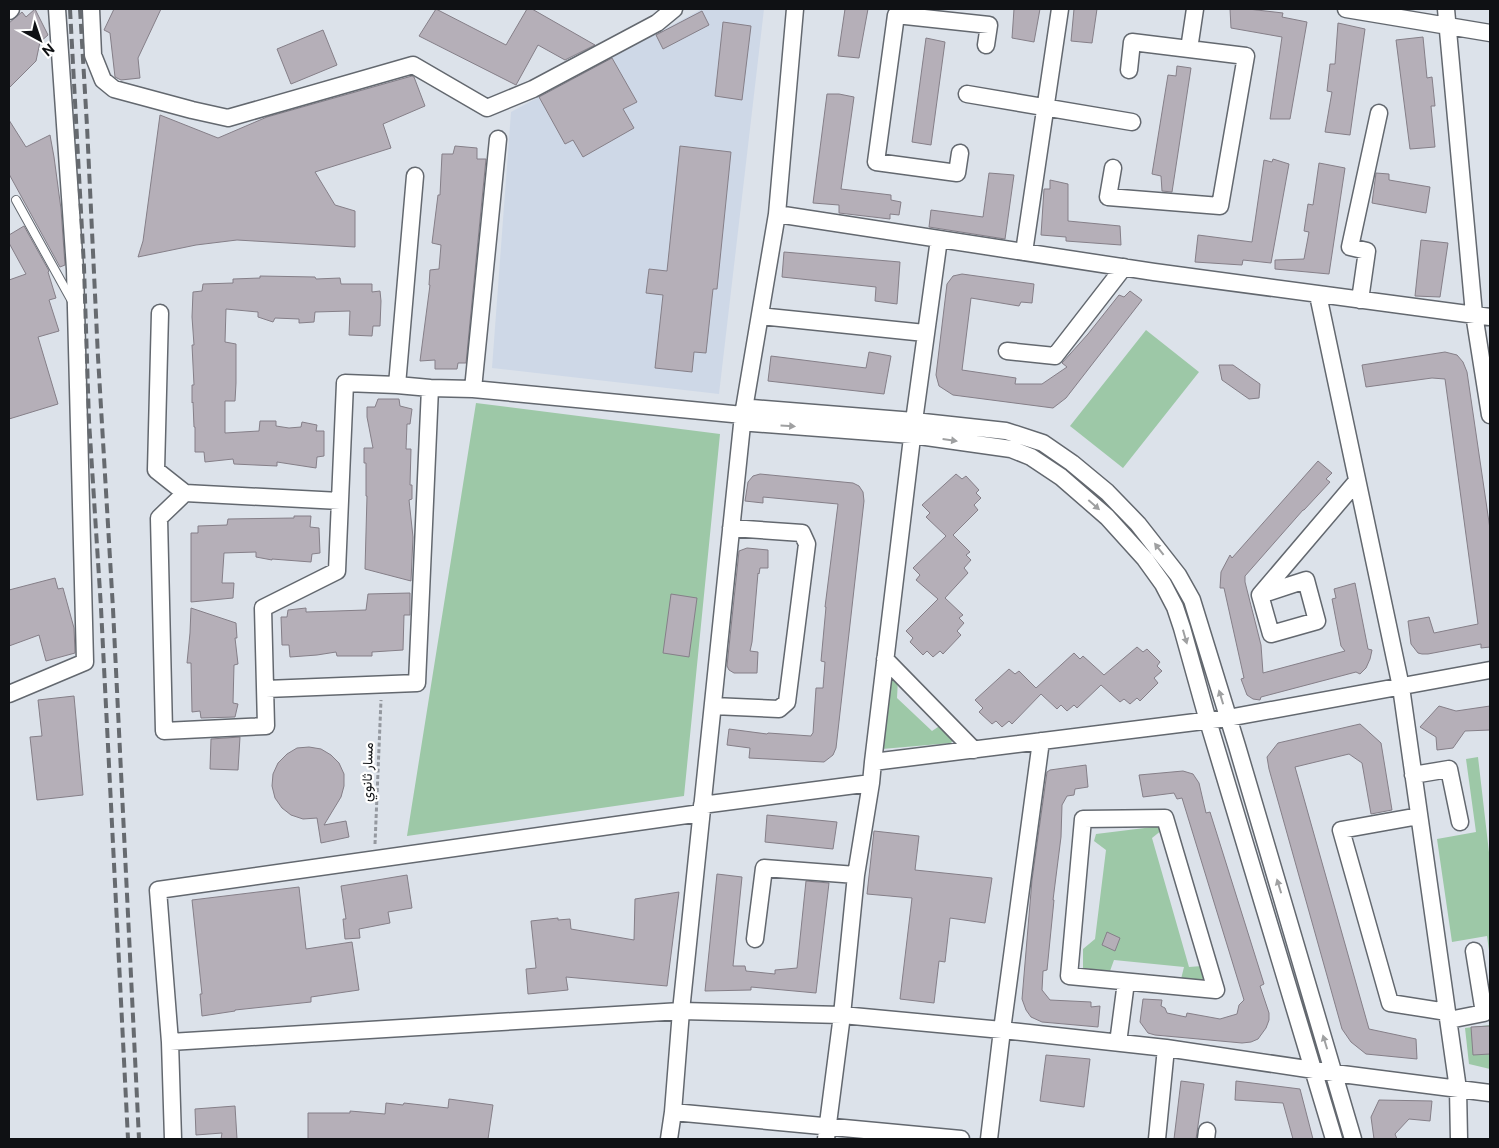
<svg xmlns="http://www.w3.org/2000/svg" width="1499" height="1148" font-family="'Public Sans',Vazirmatn,sans-serif">
<style>
.built{fill:#ced8e7}
.green{fill:#9dc8a7}
.building{fill:#b5afb8;stroke:#857f88}
.lines{fill:none;stroke-linecap:round;stroke-linejoin:round}
.lane-casing{stroke:#63686f;stroke-width:10}
.street-casing{stroke:#63686f;stroke-width:19}
.path{stroke:#94989f;stroke-width:3;stroke-dasharray:4 2.5;stroke-linecap:butt}
.lane{stroke:#fff;stroke-width:8}
.street{stroke:#fff;stroke-width:16}
.rail{stroke:#666a6f;stroke-width:4;stroke-dasharray:10 5;stroke-linecap:butt}
.oneway{fill:#9fa0a1}
.labels{text-anchor:middle;dominant-baseline:central;stroke-width:4.5;stroke-linejoin:round;paint-order:stroke}
.street-label{font-size:14px;fill:#0f1114;stroke:#fff}
</style>
<rect width="100%" height="100%" fill="#dce2ea"/>
<path class="built" d="M702,9H764L719,394L492,368L511,112Z"/>
<path class="green" d="M1146,330L1199,372L1123,468L1070,426Z
M476,403L720,434L684,796L407,836Z
M887,675L898,679L897,698L932,731L941,725L955,738L951,743L882,749Z
M1478,757L1490,861V958L1487,936L1452,942L1437,839L1476,832L1466,759Z
M1161,826L1162,830L1152,838L1189,967L1202,966L1205,980L1181,979L1184,967L1114,960L1110,971L1083,968V949L1095,939L1106,850L1094,841L1096,834Z
M1490,1025V1069L1469,1064L1465,1028Z"/>
<path class="building" d="M35,9L48,35L40,42L36,61L9,88V23L22,12L26,17Z
M114,9H161L138,58L140,78L121,80L115,77L110,33L104,30Z
M436,9L506,45L527,9H532L595,45L565,60L538,45L516,85L419,36Z
M845,9H868L859,58L838,56Z
M1014,9H1040L1034,42L1012,38Z
M1074,9H1097L1092,43L1071,41Z
M1230,9H1248L1283,13L1282,17L1307,22L1290,119H1270L1282,37L1231,28Z
M702,11L709,25L663,49L656,35Z
M723,22L751,26L742,100L715,96Z
M1338,23L1365,29L1350,135L1325,132L1332,92L1327,91L1330,64H1335Z
M323,30L337,65L291,84L277,49Z
M1423,37L1427,78L1432,77L1435,106H1431L1435,147L1410,149L1396,40Z
M926,38L945,42L931,145L912,142Z
M612,58L637,102L623,109L634,128L583,157L573,140L565,144L539,97Z
M1177,66L1191,68L1172,192L1162,191L1161,176L1152,174L1168,75L1176,76Z
M412,76L414,77L425,106L383,124L391,148L315,172L335,205L355,211V247L237,240L196,245L138,257L143,241L160,115L218,138L267,117Z
M827,94H839L854,97L841,189L891,195V200L901,202L899,215L890,214V219L839,213V205L813,203Z
M9,120L26,147L50,135L54,157L61,209L65,265L60,267L9,174Z
M455,146L477,148V159H486L466,363H458L457,369H435V360L420,361L430,285H429L430,270L439,269L441,245L432,243L438,195H440L442,154H453Z
M680,146L731,152L717,289H713L706,353L694,352L692,372L655,368L663,295L646,293L649,269L667,271Z
M1273,159L1289,164L1271,263L1243,260L1242,265L1195,262L1198,235L1252,242L1264,160L1272,162Z
M1319,163L1345,168L1329,274L1275,269V260L1304,259L1309,232L1304,231L1308,204L1313,205Z
M989,173L1014,175L1005,239L929,227L931,210L983,217Z
M1376,173L1389,174V180L1430,187L1426,213L1372,203Z
M1050,180L1068,184V221L1120,226L1121,245L1066,241V237L1041,235L1044,189H1050Z
M24,226L49,271L48,272L56,298L49,300L59,331L38,337L58,404L9,419V280L26,274L9,243V235Z
M1421,240L1448,243L1440,297L1415,296Z
M784,252L900,262L897,304L875,301L876,287L782,277Z
M962,274L1034,284L1032,303L1021,302L1019,306L971,298L962,370L1016,378L1015,384H1042L1067,367L1062,363L1088,334L1119,295L1124,297L1130,291L1142,300L1066,398L1053,408L953,395L939,386L936,375L947,284L953,276Z
M260,276L315,277L316,279L340,278L341,284H372V292L380,291L381,301L380,326H373L372,336L349,335L350,311L315,312L314,322L299,323V319L275,318L273,322L258,317V312L226,309L225,342L236,344V383L235,401H225V433L259,431L260,421H276V426L289,428L301,427L302,422L317,425L316,431H324V456L317,457L316,468L277,462V466L234,464L233,459L205,462L204,452H195V427H194L193,402L192,403V385H194L192,345H194L192,317L193,292L202,291L203,284L233,283V279L260,278Z
M869,352L891,356L884,394L768,381L771,356L866,368Z
M1445,352L1457,355L1463,362L1467,372L1490,529V647L1481,648V644L1428,654H1422L1418,653L1411,644L1408,621L1429,617L1434,633L1478,624L1445,379L1432,378L1366,387L1362,365Z
M1219,365H1233L1260,384L1259,398L1249,399L1222,380Z
M378,399H399L400,406L412,409L410,424H407L406,449H411L410,485H412V499L409,500L413,537L411,581L365,569L367,496H366V463H364V448H373L367,417V407H375Z
M1318,461L1332,473L1326,479L1330,482L1304,510H1303L1245,576V582L1261,645L1263,673L1345,651L1341,646L1332,599L1336,598L1334,589L1355,583L1368,649L1372,650L1370,659L1366,668L1360,674L1356,672L1261,697L1260,700L1253,699L1247,695L1241,679L1244,678L1224,588H1220L1221,572L1230,555L1232,558Z
M760,474L853,483L859,486L863,492L864,501L836,748L833,755L824,762L749,758L750,748L727,745L729,729L767,734L768,733L811,736L812,734L813,733L816,688H823L825,662L821,661L826,607H825L838,504L763,497V503L745,501L748,482L753,476Z
M956,474L962,479L966,476L979,490L976,493L981,498L974,505L978,510L953,535L970,552L966,555L971,560L964,568L968,573L945,598L963,615L959,618L964,623L957,631L961,635L943,654L940,651L933,657L927,651L923,655L910,642L913,638L906,631L938,599L916,580L920,575L913,568L946,536L926,517L930,513L922,505Z
M294,516H311L310,527L319,528L320,553L312,554L311,562L272,559V560L256,557V552L224,553L222,583H234L233,598L191,602V533H198V526L227,525L228,519L294,518Z
M747,548L768,550V568H760L759,574L758,573L752,642L750,651L758,652L757,673H734L729,670L727,666L739,551Z
M55,578L58,589L63,588L74,628L75,653L46,661L39,635L9,646V590Z
M410,593V615H404L403,650L372,652V656H337L336,652L317,655L290,657L289,645H282L281,617H287L288,610L306,608V612L366,610L368,594Z
M671,594L697,598L689,657L663,653Z
M191,608L236,623L237,638H235L238,664L234,665L233,703L238,704L235,717L201,718L200,711L192,712L191,663H187L190,633Z
M1137,647L1143,652L1147,649L1160,662L1157,666L1162,671L1154,678L1158,683L1140,701L1137,698L1130,704L1124,699L1120,702L1101,685L1077,708L1074,705L1067,711L1061,705L1057,709L1041,694L1012,724L1009,721L1002,727L996,721L992,724L979,712L983,708L975,700L1009,669L1015,674L1019,671L1036,688L1074,653L1080,659L1083,656L1104,675Z
M74,696L83,795L37,800L30,737L42,736L38,700Z
M1439,706L1456,711L1490,706V730L1465,731L1453,748L1437,750L1436,737L1420,727Z
M1360,724L1381,743L1392,810L1371,814L1362,763L1349,754L1295,767L1369,1029L1416,1039L1417,1059L1366,1054L1351,1042L1342,1029L1269,769L1267,757L1278,743Z
M240,737L238,770L210,769L211,739Z
M309,747L321,749L331,755L339,763L344,774V786L341,797L324,825L346,821L349,837L321,843L317,818L303,819L291,815L282,808L275,798L272,786L273,774L278,763L287,754L297,748Z
M1086,765L1088,787L1075,789L1074,795L1067,796L1062,805L1061,837L1053,900H1054L1047,970L1043,971L1042,990L1050,1000L1091,1002V1007L1100,1006L1098,1027L1042,1022L1031,1017L1026,1010L1022,999L1032,880L1047,772L1050,770Z
M1183,771L1193,774L1199,783L1206,813L1210,812L1264,984L1260,986L1269,1013V1020L1266,1028L1258,1039L1251,1042L1242,1043L1155,1035L1148,1033L1140,1022L1143,999L1162,1000L1161,1006L1165,1008L1167,1013L1186,1017L1187,1013L1220,1019L1237,1014L1239,1005L1244,1000L1182,798L1177,799L1174,793L1143,797L1139,775Z
M767,815L837,822L833,849L765,842Z
M874,831L919,836L915,870L992,878L985,923L950,918L945,962L939,961L934,1003L900,999L912,898L867,894Z
M717,874L742,877L733,966H745L746,971L775,974V970L797,968L806,881L829,883L816,993L751,987V990L705,991Z
M407,875L412,908L388,912L390,923L359,929L360,938L345,939L343,919H346L341,886Z
M299,887L306,949L352,942L359,990L311,997V1002L235,1010V1011L202,1016L200,994H202L192,900Z
M679,892L667,986L566,977L568,990L528,994L526,969L536,968L531,921L558,918V920L570,919L571,929L634,940L635,899Z
M1107,932L1120,938L1115,951L1102,945Z
M1490,1026V1054L1473,1055L1471,1027Z
M1046,1055L1090,1059L1084,1107L1040,1101Z
M1181,1081L1204,1084L1196,1139H1174Z
M1236,1081L1300,1089L1313,1139H1293L1283,1103L1235,1100Z
M449,1099L493,1105L488,1139H308V1113H350V1111L385,1114L386,1103L403,1105L404,1103L448,1108Z
M1379,1100L1432,1101L1430,1121L1409,1119L1395,1134L1397,1139H1374L1371,1117Z
M235,1106L237,1139H221L222,1133L196,1135L195,1109Z"/>
<g class="lines">
<defs>
<path id="lane" d="M16,200L72,301"/>
<path id="street" d="M91,9L93,55L103,80L114,89L192,110L228,118L413,65L487,108L533,89L657,23L674,9
M795,9L777,214L1154,272L1490,317
M1346,9L1490,33
M1446,9L1474,314L1490,415
M9,11L11,9
M1189,49L1195,9
M967,94L1132,122
M498,139L473,389L743,415L752,423L912,435L1011,449L1031,457L1061,477L1107,517L1145,559L1163,584L1175,607L1182,628L1208,721L1334,1139
M960,153L957,173L876,162L896,15L989,25L986,45
M1113,168L1108,197L1220,206L1246,56L1132,42L1129,70
M415,176L397,385L430,388
M1024,252L1060,9
M1318,295L1401,687L1458,1089L1459,1139
M1360,300L1367,251L1350,247L1379,113
M160,313L156,470L185,493L340,501
M760,316L925,333
M1007,351L1055,356L1124,267
M743,415L752,408L914,421L1006,431L1043,443L1072,463L1107,492L1138,524L1178,575L1192,600L1237,746L1353,1139
M185,493L159,518L164,731L266,726L263,608L337,571L345,383L397,385
M1260,595L1306,580L1317,621L1271,634L1260,595L1357,481
M885,659L974,750
M266,689L417,683L430,388L473,389
M9,694L85,662L75,269L57,9
M713,706L779,709L787,702L807,544L802,533L731,528
M873,762L914,421L939,239
M1413,775L1449,769L1460,822
M702,805L871,783L873,762L1228,718L1490,670
M1419,816L1341,830L1390,1003L1447,1012
M1165,818L1216,990L1069,976L1083,819Z
M755,939L764,868L856,875
M1449,1020L1484,1013L1474,951
M170,1042L158,890L701,813
M1118,1043L1126,982
M673,1112L961,1139
M173,1139L170,1042L681,1011L842,1015L1002,1030L1166,1048L1334,1073L1490,1093
M669,1139L673,1112L681,1011L743,415L777,214
M826,1139L842,1015L856,875L871,783
M989,1139L1002,1030L1041,741
M1157,1139L1166,1048
M1206,1139L1207,1131"/>
</defs>
<use href="#lane" class="lane-casing"/>
<use href="#street" class="street-casing"/>
<path class="path" d="M375,844L381,700"/>
<use href="#lane" class="lane"/>
<use href="#street" class="street"/>
<path class="rail" d="M70,9L84,267L89,421L101,608L128,1139
M80,9L87,126L98,357L113,609L139,1139"/>
</g>
<defs><path id="oneway-solid" d="M-6-.8H1V-3.2L6.5 0L1 3.2V.8H-6Z" transform="scale(1.25)"/></defs>
<g class="oneway">
<use href="#oneway-solid" transform="translate(788 426) rotate(4)"/>
<use href="#oneway-solid" transform="translate(950 440) rotate(8)"/>
<use href="#oneway-solid" transform="translate(1094 505) rotate(41)"/>
<use href="#oneway-solid" transform="translate(1159 549) rotate(-128)"/>
<use href="#oneway-solid" transform="translate(1185 637) rotate(74)"/>
<use href="#oneway-solid" transform="translate(1221 697) rotate(-107)"/>
<use href="#oneway-solid" transform="translate(1279 886) rotate(-107)"/>
<use href="#oneway-solid" transform="translate(1325 1042) rotate(-107)"/>
</g>
<g class="labels">
<g class="street-label">
<text transform="translate(367 772) rotate(-88)">مسار ثانوي</text>
</g>
</g>
<rect width="1499" height="1148" fill="none" stroke="#0f1114" stroke-width="20"/>
<g transform="translate(40 40) rotate(140)" stroke="#ffffff" stroke-width="4" paint-order="stroke">
<path d="M0-4L9 19L0 12L-9 19Z" fill="#0f1114"/>
<text y="-8" font-size="14" font-weight="bold" text-anchor="middle" fill="#0f1114">N</text>
</g>
</svg>
